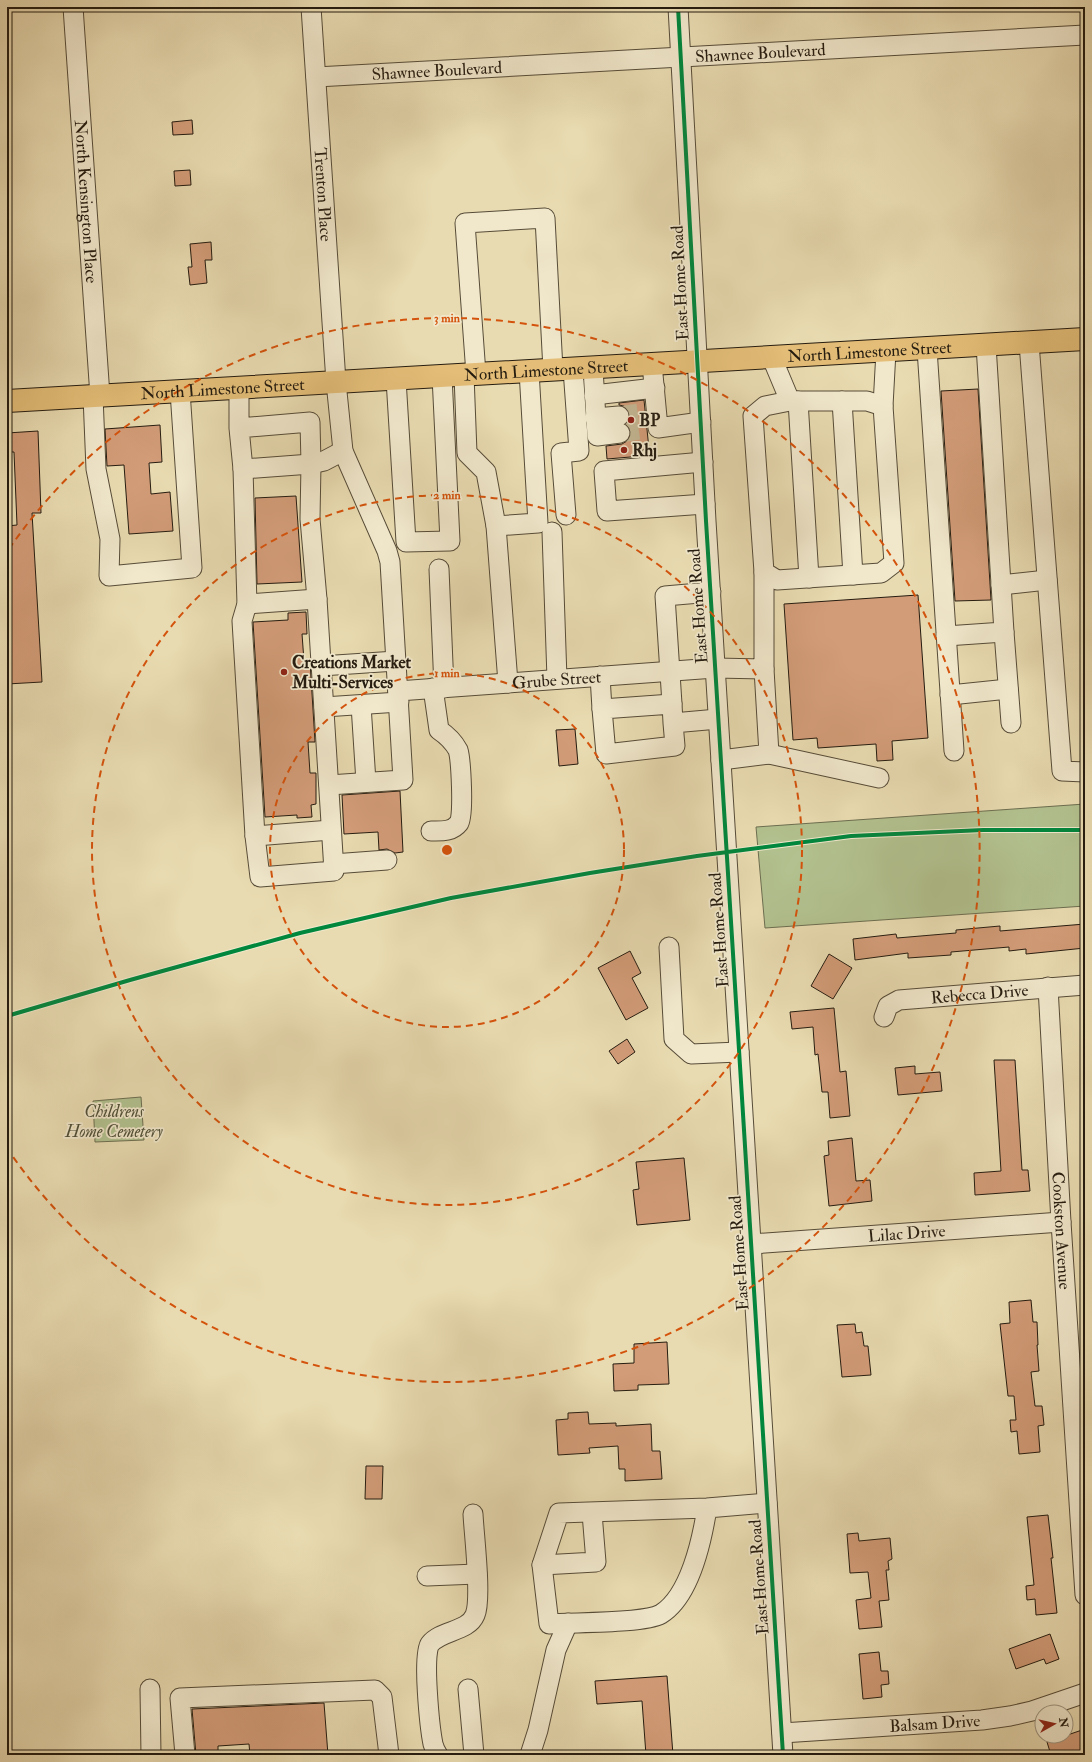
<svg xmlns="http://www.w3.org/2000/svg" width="1092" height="1762" font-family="'IM FELL Double Pica',serif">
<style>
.green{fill:#b2c18f;stroke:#6c6e50}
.building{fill:#d29c78;stroke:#251c10}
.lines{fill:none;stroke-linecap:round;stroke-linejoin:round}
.minor-tunnel{stroke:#c2b591;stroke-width:19;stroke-dasharray:19 10;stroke-linecap:butt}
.minor-casing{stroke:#564c38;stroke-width:21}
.major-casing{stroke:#251c10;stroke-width:24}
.minor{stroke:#f1e8cc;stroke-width:19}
.major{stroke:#e4be78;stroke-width:22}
.cycleway-casing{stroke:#f1e8cc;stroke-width:6}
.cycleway{stroke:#00873e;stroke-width:4}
.ring{fill:none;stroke:#d4530c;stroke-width:2;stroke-dasharray:7 5}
.poi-dot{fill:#8f2418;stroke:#f1e8cc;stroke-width:1.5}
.labels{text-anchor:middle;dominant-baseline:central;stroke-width:3.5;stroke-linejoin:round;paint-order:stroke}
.street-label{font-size:17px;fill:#251c10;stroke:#f1e8cc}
.poi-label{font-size:17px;font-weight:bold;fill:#251c10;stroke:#f1e8cc;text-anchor:start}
.park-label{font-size:17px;font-style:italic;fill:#4f4e36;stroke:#f1e8cc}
.centre{fill:#d4530c;stroke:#f1e8cc;stroke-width:2}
.ring-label{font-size:12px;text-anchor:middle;font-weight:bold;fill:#d4530c;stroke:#f1e8cc;stroke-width:3.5;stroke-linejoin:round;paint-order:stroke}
</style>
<rect width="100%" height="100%" fill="#e9dbb1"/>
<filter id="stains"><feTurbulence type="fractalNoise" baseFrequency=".005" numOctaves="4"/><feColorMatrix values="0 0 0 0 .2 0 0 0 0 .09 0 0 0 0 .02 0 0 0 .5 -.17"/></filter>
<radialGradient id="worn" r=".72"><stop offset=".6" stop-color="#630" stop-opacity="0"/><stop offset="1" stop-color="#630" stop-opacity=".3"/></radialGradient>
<path class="green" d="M1085,804V906L765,928L756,827Z
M141,1097L144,1140L95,1142L93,1101Z"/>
<path class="building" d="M192,120L193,134L173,135L172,122Z
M190,170L191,185L175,186L174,171Z
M211,242L212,260H205L207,283L190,285L188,267H192L190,244Z
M978,389L991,600L955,601L941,391Z
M644,400L649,449L642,450V456L607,459L606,446L622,444L627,441L630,437L631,431L626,424L629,420L630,415L628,409L624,406L619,405V403Z
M160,425L162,462L149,463L151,494L170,492L173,531L129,534L124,465L107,466L105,429Z
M38,431L41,513H32L42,682L7,684V526L17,525L14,452H7V433Z
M296,496L302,582L257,584L255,498Z
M918,595L928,738L892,741L893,760L877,761L876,744L818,748L817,738L793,740L784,604Z
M306,612L307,634H302L304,661H310L315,742H308L310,773H316V804L311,805L312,817L297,818V815L265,817L253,622L288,620V613Z
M575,729L578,764L559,766L556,730Z
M400,791L403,852L395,853L387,849L379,850L378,832L344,834L342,795Z
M1085,924V948L1026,954V949L1009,951V947L951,952V955L908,958V953L855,960L853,939L896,934L897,938L956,933V930L1000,926V931Z
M630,951L641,973L632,978L648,1008L626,1020L598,968Z
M829,954L852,968L833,999L811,986Z
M834,1008L840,1072L846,1071L850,1116L830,1118L828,1092H822L818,1054L815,1055L813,1027L792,1029L790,1012Z
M627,1039L635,1052L618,1064L609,1051Z
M994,1060H1015L1022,1170H1028L1030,1191L975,1195L974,1173L1001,1171Z
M915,1066V1074L940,1072L942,1091L898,1095L895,1068Z
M852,1138L856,1181L870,1180L872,1201L829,1206L824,1156L829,1155L828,1141Z
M684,1158L690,1220L637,1225L633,1190L639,1189L636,1162Z
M1031,1300L1033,1322H1037L1038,1345H1037L1039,1371L1031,1372L1035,1406H1042L1044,1425L1038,1426L1040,1452L1019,1454L1017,1431L1011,1432L1010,1420H1016L1014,1396H1008L1000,1324L1010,1323L1009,1302Z
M855,1324L856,1333L862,1332L864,1346H868L871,1375L842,1377L837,1325Z
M667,1342L669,1384L638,1385V1390L614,1391L613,1364L634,1363V1344Z
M588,1412L589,1424L616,1423V1426L651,1424L652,1451H660L662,1479L625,1481V1469H619L618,1446L589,1448L590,1453L558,1455L556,1420L568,1419V1413Z
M366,1466H383L382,1499H365Z
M1048,1515L1053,1558H1051L1057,1613L1036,1615L1035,1599L1027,1600L1026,1586L1034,1585L1027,1517Z
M858,1533L859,1541L890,1538L892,1559L888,1561L889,1570H886L889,1600L879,1601L882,1627L859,1629L856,1600L871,1598L868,1572L850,1573L847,1534Z
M1050,1634L1059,1659L1046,1664L1044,1659L1016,1669L1009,1649Z
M879,1652L881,1671H888L889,1684L881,1685L882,1697L863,1699L859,1654Z
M667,1676L673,1755H646L642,1701L597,1704L595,1681Z
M324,1703L328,1755H250L249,1744L218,1746V1755H196L192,1709Z
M1085,1729V1752L1076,1755H1051L1047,1742Z"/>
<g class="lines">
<path class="minor-tunnel" d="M619,416L646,412
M620,433L647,429"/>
<defs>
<g id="minor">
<path id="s1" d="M73,7L100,396"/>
<path id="s2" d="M311,7L336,382L343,451L387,551L390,562L403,780L329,785"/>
<path d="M678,7L706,521L783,1755"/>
<path id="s3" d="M316,77L1085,35"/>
<path d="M1029,343L1062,771L1085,772"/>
<path d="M927,349L954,751"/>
<path d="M772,358L790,401"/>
<path d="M652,364L658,428L701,422"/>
<path d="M593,368L597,436L620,433"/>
<path d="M476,374L465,223L545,218L553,370"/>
<path d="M464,375L467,453L486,472L496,526L508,683"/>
<path d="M396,379L406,542L450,541L442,376"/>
<path d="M239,388V428L243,469L247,604L242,621L255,836L260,877L334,871L317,599L310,519L311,464L310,422L239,428"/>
<path d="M594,395L655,388"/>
<path d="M93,396L96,469L110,539L109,576L192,568L180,391"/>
<path d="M790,401H867L883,406L894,563L881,573L777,580L764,572L753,416L765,406Z"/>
<path d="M798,401L809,578"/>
<path d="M842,401L853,575"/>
<path d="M883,406L886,351"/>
<path d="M595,418L619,416"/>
<path d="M703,462L604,471L607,511L705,504"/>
<path d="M243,469L311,464L324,461L343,451"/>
<path d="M566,515L561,453L579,451L573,369"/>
<path d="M496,526L538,523L529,371"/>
<path d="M552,532L557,679"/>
<path d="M439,569L444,688"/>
<path d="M1001,585L1047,580"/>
<path d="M247,604L317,599"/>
<path d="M1004,632L1011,723"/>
<path d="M946,636L1004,632L986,345"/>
<path d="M321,666L396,661"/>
<path d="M600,676L602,709"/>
<path id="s4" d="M398,691L715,668L764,669V572"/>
<path d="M950,695L1008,689"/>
<path d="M672,704L665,596L711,592"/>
<path d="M361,705L366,782"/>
<path d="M324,707L399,702"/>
<path d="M673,723L672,704L602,709L606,754L675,746L673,723L718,719"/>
<path d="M769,754L879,778"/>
<path d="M721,760L769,754L764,669"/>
<path d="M431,831C442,831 452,832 459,823C464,817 461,759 458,750C453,741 448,736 439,730L433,688"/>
<path d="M255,836L331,830"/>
<path d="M333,864L387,860"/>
<path d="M669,947L674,1039L691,1054L739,1052"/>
<path id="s5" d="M1048,987L1061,1222L1085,1595"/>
<path id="s6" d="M884,1017L888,1006L899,1000L1085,985"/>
<path id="s7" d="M752,1244L1061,1222"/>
<path d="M707,1508C702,1540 690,1596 661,1614C643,1624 573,1622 549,1624L542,1565L559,1513L707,1508L767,1503"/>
<path d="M542,1565L596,1562L592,1513"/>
<path d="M427,1576L477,1574"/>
<path d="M150,1689L151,1755"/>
<path d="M468,1689L474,1755"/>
<path id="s8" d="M782,1733L982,1720L1010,1716L1032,1711L1085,1693"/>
<path d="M185,1755L180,1698L375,1690L382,1697L389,1755"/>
<path d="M438,1755C436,1752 434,1748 433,1744C430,1729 422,1654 430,1644C441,1630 468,1632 475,1615C482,1599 474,1535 473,1514"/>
<path d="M530,1755L538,1730L556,1650L568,1623"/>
</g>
<g id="major">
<path id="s9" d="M7,401L1085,339"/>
</g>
</defs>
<use href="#minor" class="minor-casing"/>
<use href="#major" class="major-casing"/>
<use href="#minor" class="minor"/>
<use href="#major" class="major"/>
<defs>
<path id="cycleway" d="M678,7L706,521L783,1755
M7,1016L130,980L300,933L451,898L590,873L697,856L851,836L983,830H1085"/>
</defs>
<use href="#cycleway" class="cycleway-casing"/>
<use href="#cycleway" class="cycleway"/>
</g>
<g class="ring">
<circle cx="447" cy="850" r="177"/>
<circle cx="447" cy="850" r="355"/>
<path d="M9 549A532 532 0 1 1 9 1151"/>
</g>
<g class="poi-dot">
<circle cx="631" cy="420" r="4"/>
<circle cx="624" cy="450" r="4"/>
<circle cx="284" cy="672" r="4"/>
</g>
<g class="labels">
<g class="street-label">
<text stroke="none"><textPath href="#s3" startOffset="445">Shawnee Boulevard</textPath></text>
<text stroke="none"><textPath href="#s3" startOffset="121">Shawnee Boulevard</textPath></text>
<text stroke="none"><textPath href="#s2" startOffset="188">Trenton Place</textPath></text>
<text stroke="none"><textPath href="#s1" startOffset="195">North Kensington Place</textPath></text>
<text transform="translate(680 283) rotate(-93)">East Home Road</text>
<text stroke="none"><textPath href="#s9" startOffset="864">North Limestone Street</textPath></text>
<text stroke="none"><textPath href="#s9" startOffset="540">North Limestone Street</textPath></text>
<text stroke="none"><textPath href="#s9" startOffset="216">North Limestone Street</textPath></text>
<text transform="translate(698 606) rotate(-94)">East Home Road</text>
<text stroke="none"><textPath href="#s4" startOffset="159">Grube Street</textPath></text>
<text transform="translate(719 930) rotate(-94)">East Home Road</text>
<text stroke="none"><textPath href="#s6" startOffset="105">Rebecca Drive</textPath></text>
<text stroke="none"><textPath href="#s5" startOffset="244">Cookston Avenue</textPath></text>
<text stroke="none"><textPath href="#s7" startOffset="155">Lilac Drive</textPath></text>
<text transform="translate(739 1253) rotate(-94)">East Home Road</text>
<text transform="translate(759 1577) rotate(-94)">East Home Road</text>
<text stroke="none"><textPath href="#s8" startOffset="153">Balsam Drive</textPath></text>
</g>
<g class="poi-label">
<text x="639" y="420">BP</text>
<text x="632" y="450">Rhj</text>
<text x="292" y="662">Creations Market<tspan x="292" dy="20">Multi-Services</tspan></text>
</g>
<g class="park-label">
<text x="114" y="1111">Childrens<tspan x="114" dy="20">Home Cemetery</tspan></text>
</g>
</g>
<circle cx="447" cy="850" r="6" class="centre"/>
<g class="ring-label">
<text x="447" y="322">3 min</text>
<text x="447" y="499">2 min</text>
<text x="447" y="677">1 min</text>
</g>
<rect width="1092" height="1762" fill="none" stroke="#e9dbb1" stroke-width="24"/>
<rect x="8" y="8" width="1076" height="1746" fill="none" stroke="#251c10" stroke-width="2"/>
<rect x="12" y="12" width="1068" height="1738" fill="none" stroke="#251c10"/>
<g transform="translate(1054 1724) rotate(82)"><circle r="19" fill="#f1e8cc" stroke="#9f9681"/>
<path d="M0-3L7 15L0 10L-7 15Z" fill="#8f2418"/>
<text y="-6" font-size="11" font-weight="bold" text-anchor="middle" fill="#251c10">N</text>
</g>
<rect width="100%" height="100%" filter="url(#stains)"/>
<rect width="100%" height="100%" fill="url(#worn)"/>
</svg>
